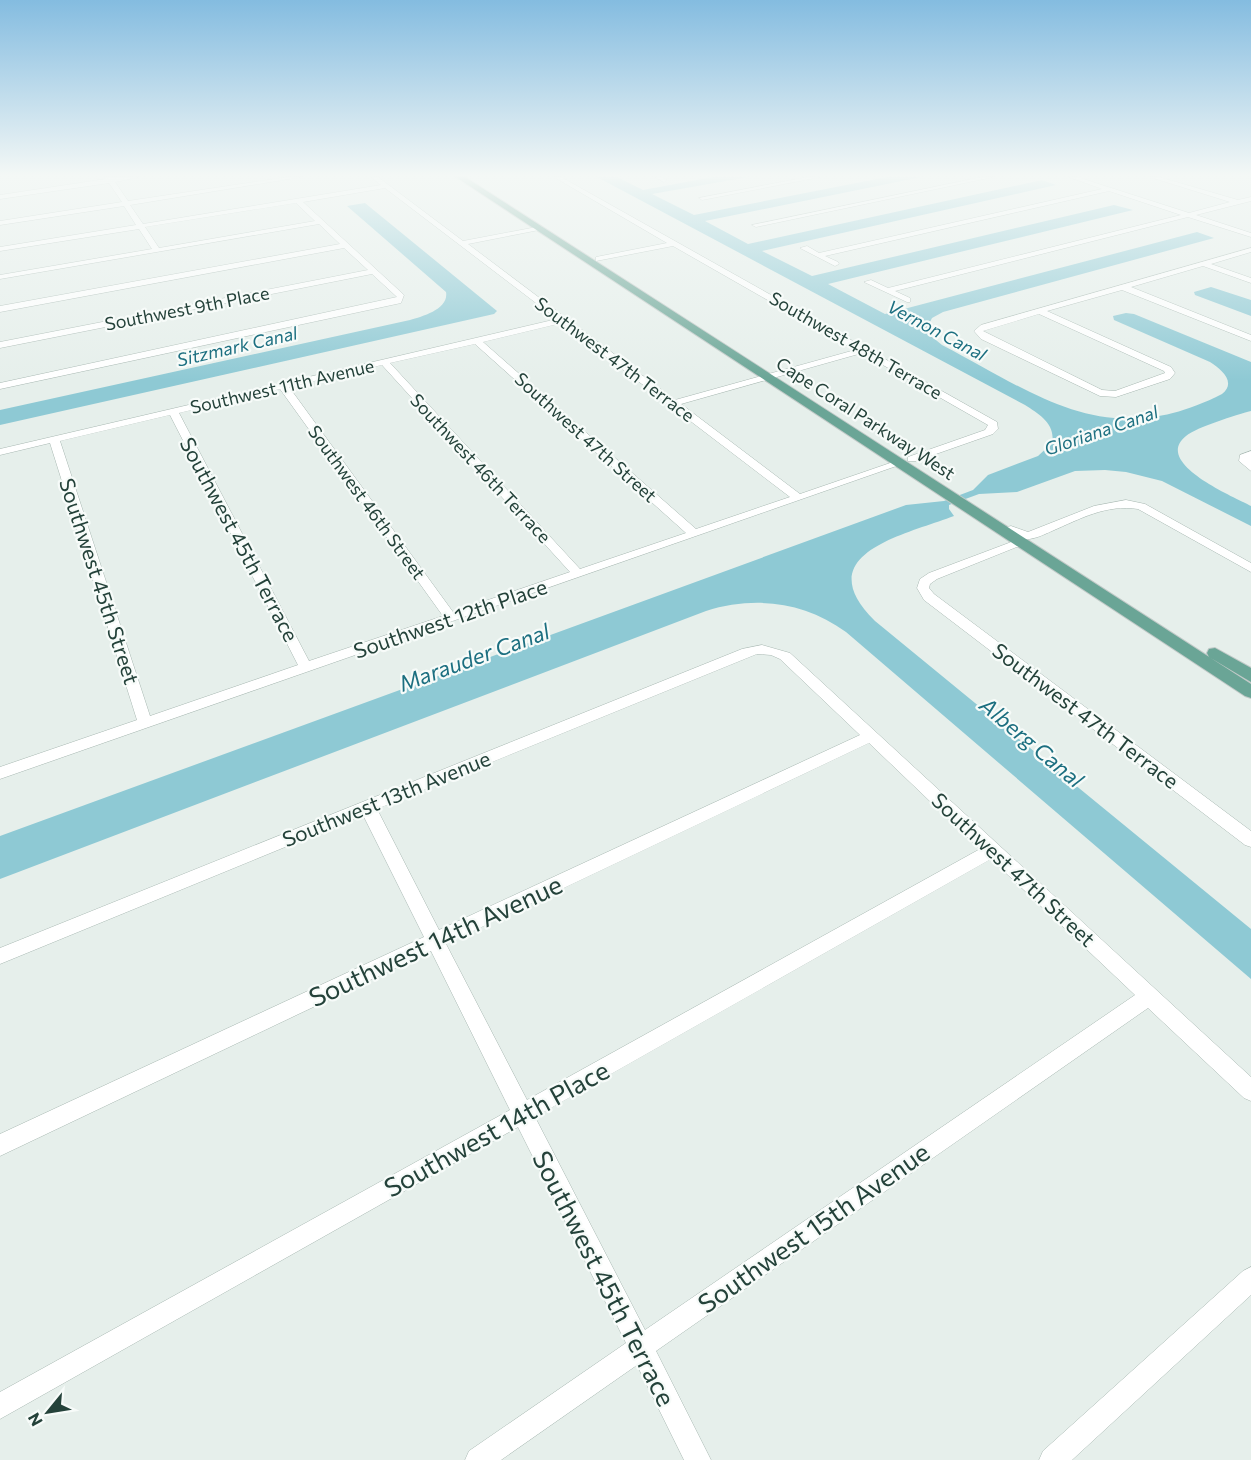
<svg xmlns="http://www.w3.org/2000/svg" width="1251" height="1460" font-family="Commissioner,sans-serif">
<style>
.water{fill:#8ec9d4}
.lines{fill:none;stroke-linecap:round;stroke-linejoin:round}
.minor-casing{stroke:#a8b8b2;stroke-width:1}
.major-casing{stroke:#c2cac8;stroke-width:2}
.minor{fill:#fff;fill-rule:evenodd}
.major{fill:#6aa596;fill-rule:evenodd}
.labels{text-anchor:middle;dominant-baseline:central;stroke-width:4.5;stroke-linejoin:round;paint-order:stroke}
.far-street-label{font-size:18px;fill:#24423a;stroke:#f7fbf9}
.far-water-label{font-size:18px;font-style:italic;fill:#1c6f80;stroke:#f7fbf9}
.street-label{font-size:21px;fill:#24423a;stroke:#f7fbf9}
.water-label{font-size:22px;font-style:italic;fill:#1c6f80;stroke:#f7fbf9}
.near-street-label{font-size:26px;fill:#24423a;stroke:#f7fbf9}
</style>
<rect width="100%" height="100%" fill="#e6efeb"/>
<path class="water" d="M597,177H617L643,190L713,177H748L652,194L694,215L887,177H921L705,221L748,244L1042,180L1056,185L762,251L812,276L1114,205L1133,210L828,284L885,314L1197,232L1214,238L943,312L932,318L927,328L931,336L942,345C1041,397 1108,452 1222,394C1237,382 1221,369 1210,362L1114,320L1113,316L1126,313L1134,314L1251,362V411C1236,415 1197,427 1186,436C1152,463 1234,497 1251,506V526L1162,481L1126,472L1105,470L1075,471L1017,492L979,494L949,505V509L954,516C904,535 807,554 875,621L1251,929V979L846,632C804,601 754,596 706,611L0,879V836L906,505L944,501L973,490L988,475L1038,456L1052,443C1056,424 1039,414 1025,405Z
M365,203L497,311L494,314L0,425V410L410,320C423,316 449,309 446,292L347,206Z
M1211,287L1251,300V316L1195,295L1194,292Z"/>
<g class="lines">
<defs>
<path id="minor" d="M105,177H139L115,182L128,201L288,177H301L130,205L143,224L381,185L371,177H378L463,241L542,226L539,230L468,244L675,400L855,350L673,246L596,261V257L667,243L554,177H561L997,422L998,429L993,434L916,461H908V457L985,430L988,425L862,353L681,404L800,494L896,461H904L905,463L0,779V767L137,720L50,443L0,455V449L557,319L385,188L303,202L404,295L401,303L0,389V383L397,297L372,274L0,348V342L368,270L344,248L0,312V306L340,244L319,224L0,279V275L152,249L139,229L0,251V247L136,225L124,206L0,225V221L122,202L109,183L0,199V195L106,179ZM296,203L315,221L159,248L145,227ZM562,323L790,497L696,529L483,342ZM475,344L686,533L580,569L390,363ZM382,365L570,572L453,612L289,387ZM280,389L443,616L309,661L179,413ZM170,415L298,665L150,716L60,441Z
M655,177H662L667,180L664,182Z
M808,177H820L702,200L699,198Z
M982,177H993L756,227L752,225Z
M1069,177H1077L1189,213L1230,202L1150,177H1159L1238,200L1251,197V201L1196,215L1251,233V237L1188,217L895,291L910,298V302H907L864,282L871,280L888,288L1181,215L1109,191L825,256L838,262L839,264L835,266L800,248L807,246L819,253L1102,189Z
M1251,248V252L1211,264L1251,278V283L1203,266L1131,287L1251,335V341L1122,290L1047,311L1171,367L1175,373L1170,379L1116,397L1100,396L981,339L974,331L981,325ZM1039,314L1164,371L1165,373L1115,391L1102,390L983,331Z
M1251,451V471L1239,461L1240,455Z
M1126,500L1145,504L1251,563V572L1138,509C1106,504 1080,519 1052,531C1043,535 1033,540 1024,539V544L937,579L930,584L929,588L934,594L1251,831V847L1245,845L924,600L917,588L920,579L929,573L1022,538L1007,533V527L1011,526L1028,532L1094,506Z
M762,645L790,653L1251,1077V1101L1244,1098L1148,1008L656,1351L711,1460H684L637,1365L501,1460H465L469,1451L626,1343L518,1127L0,1419V1392L510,1110L431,951L0,1156V1134L424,937L363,815L0,964V948L742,649ZM757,654L771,655L780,659L860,735L439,930L377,809ZM869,743L980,849L527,1100L446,944ZM991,859L1135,995L645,1330L535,1117Z
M1251,1267V1295L1072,1460H1039L1043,1451L1243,1271Z"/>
<path id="major" d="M456,177H465L1251,684V698L1245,696Z
M1215,648L1251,668V682L1209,657L1207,653L1209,649Z"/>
</defs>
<use href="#minor" class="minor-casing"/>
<use href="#major" class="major-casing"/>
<use href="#minor" class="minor"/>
<use href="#major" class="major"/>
</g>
<linearGradient id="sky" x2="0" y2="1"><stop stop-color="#84bce0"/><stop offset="0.46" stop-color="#f4f8f6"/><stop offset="1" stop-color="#f4f8f6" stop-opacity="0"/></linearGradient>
<rect width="1251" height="381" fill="url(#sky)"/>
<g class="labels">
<g class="far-street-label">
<text transform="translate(187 308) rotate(-11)">Southwest 9th Place</text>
<text transform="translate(856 345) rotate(30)">Southwest 48th Terrace</text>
<text transform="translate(615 359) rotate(37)">Southwest 47th Terrace</text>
<text transform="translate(282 386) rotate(-13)">Southwest 11th Avenue</text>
<text transform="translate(866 418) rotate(33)">Cape Coral Parkway West</text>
<text transform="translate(586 437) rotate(42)">Southwest 47th Street</text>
<text transform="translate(481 468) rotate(47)">Southwest 46th Terrace</text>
<text transform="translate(367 502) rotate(54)">Southwest 46th Street</text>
</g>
<g class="far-water-label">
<text transform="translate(937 330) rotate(28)">Vernon Canal</text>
<text transform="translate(237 346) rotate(-13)">Sitzmark Canal</text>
<text transform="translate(1101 430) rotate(-19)">Gloriana Canal</text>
</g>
<g class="street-label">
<text transform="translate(240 539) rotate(62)">Southwest 45th Terrace</text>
<text transform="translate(100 581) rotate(72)">Southwest 45th Street</text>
<text transform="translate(450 618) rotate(-19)">Southwest 12th Place</text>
<text transform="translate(1086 715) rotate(37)">Southwest 47th Terrace</text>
<text transform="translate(386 798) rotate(-22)">Southwest 13th Avenue</text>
<text transform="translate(1014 869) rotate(43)">Southwest 47th Street</text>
</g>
<g class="water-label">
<text transform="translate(474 657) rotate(-20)">Marauder Canal</text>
<text transform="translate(1032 742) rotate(40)">Alberg Canal</text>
</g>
<g class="near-street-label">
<text transform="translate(435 940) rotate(-25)">Southwest 14th Avenue</text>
<text transform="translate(496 1128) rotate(-29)">Southwest 14th Place</text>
<text transform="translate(813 1227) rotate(-35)">Southwest 15th Avenue</text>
<text transform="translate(605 1278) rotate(63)">Southwest 45th Terrace</text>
</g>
</g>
<g transform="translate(48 1412) rotate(240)" stroke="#f7fbf9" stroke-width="4.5" paint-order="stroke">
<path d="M0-4.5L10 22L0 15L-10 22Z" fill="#24423a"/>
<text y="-9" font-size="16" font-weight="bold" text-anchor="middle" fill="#24423a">N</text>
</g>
</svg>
